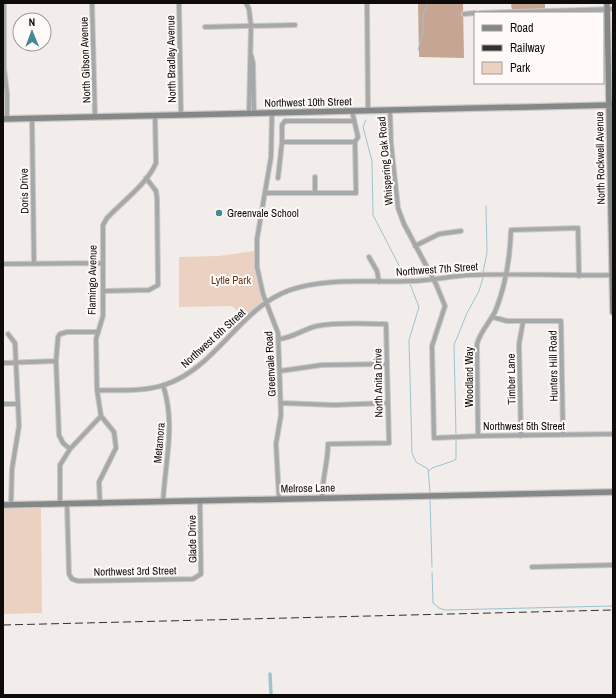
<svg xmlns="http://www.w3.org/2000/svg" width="616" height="698" font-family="'Archivo Narrow',sans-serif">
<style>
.green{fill:#ebd1c1}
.forest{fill:#c6a692}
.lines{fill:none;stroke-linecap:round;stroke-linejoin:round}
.stream{stroke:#9ac5cd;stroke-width:1}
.canal{stroke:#9ac5cd;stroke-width:3.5}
.street-casing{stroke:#cec9c6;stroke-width:6}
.secondary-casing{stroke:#cec9c6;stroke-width:8}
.street{stroke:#a6a9aa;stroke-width:4}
.secondary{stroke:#848888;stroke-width:5.5}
.rail{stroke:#32302f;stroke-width:1;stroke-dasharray:8 4;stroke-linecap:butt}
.poi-dot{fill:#448995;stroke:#fffaf8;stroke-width:1.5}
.labels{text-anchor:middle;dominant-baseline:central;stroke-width:4;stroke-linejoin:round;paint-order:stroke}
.street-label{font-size:11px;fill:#0e0c0b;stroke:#fffaf8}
.poi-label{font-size:11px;fill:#0e0c0b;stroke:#fffaf8;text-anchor:start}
.park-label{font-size:11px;fill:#633718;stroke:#fffaf8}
</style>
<rect width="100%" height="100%" fill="#f2edea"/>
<path class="green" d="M254,251L256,277L263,303L245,318L232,306L179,307V257L219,256Z
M41,508L42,613L3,614V509Z"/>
<path class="forest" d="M418,3H463L464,58L419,57Z
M511,3H545V11L512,12Z"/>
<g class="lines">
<path class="stream" d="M418,50L423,32V15L428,3
M366,120L363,127L372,161L373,215L406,279
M483,272L487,253L486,206
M410,284L419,307L409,340L412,453L416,462L428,469L430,492
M456,435L454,345L467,313L479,291L483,278
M429,471L432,468L453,461L456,459V440
M430,499L432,567
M432,572L433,603L439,608L445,610L612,606"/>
<path class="canal" d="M270,674L271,694"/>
<defs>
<path id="street" d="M4,3V68L7,94V119
M92,3L95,117
M179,3L181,115
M246,3L249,9L251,26L249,113
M367,3L368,111
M480,13L613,9
M464,14L475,13
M205,27L295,25
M251,55L253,63L254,113
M390,110L391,143L398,208L404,224L436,284L445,306L432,346L434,438L478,436L613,434
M352,111L358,137L355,142H282V125L285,121H354
M272,113L271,157L257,239V267L263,294L278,333L281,415L276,444L279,499
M32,118L34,264
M315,177V193
M278,178L282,142
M265,193H356L355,142
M415,246L439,234L461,231
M369,257L377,271L379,282
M3,264L102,263
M104,291L149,290L158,285L157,198L156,191L146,178
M492,317L507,321H561L563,435
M8,334L15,343L19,426L12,469L11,505
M279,339C293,338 303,329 317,326C339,322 364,324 386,324L389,443L328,444C328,463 322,479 322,498
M3,363L56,361
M280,371L322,365L387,364
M97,390C119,390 142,392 164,385C216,369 239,308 290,290C326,277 373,283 410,281C430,281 450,276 470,275C518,273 565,276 612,275
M281,403L334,405L388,403
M3,404H18
M478,436L477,344C480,332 489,323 495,312C506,285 510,258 511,230L578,228L579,276
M521,436L519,344L523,322
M70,449L63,443L59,435L56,361L58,337L60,334L67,332H96
M163,502C165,462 176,424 163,385
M60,504V465L70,449L101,416
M67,504L69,574L72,579L78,581L193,579L201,574L200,501
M100,504L99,482L116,448L114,432L101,416L97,390L96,339L103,316V225L107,218C123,201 147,184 156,163L155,115
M532,567L613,565"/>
<path id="secondary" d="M607,3L613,312
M3,119L613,105
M3,505L613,492"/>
</defs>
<use href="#street" class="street-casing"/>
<use href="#secondary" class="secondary-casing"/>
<use href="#street" class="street"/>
<use href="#secondary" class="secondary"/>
<path class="rail" d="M3,625L613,610"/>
</g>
<circle class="poi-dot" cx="219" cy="213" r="4"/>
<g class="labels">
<g class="street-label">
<text transform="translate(171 59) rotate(-91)">North Bradley Avenue</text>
<text transform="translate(85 60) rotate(-92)">North Gibson Avenue</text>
<text transform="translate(308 102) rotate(-1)">Northwest 10th Street</text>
<text transform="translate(600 158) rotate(-91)">North Rockwell Avenue</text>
<text transform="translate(385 161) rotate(-95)">Whispering Oak Road</text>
<text transform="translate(24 191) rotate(-91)">Doris Drive</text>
<text transform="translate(437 269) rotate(-4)">Northwest 7th Street</text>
<text transform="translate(92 280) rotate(-89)">Flamingo Avenue</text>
<text transform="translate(213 338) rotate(-42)">Northwest 6th Street</text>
<text transform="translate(270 364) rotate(-93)">Greenvale Road</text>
<text transform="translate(553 366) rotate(-91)">Hunters Hill Road</text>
<text transform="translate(469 377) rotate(-90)">Woodland Way</text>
<text transform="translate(511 379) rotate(-91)">Timber Lane</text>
<text transform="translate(378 383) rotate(-91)">North Anita Drive</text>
<text x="524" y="426">Northwest 5th Street</text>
<text transform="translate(159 443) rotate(-85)">Metamora</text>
<text transform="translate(308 488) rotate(-1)">Melrose Lane</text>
<text transform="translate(192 539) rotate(-91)">Glade Drive</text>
<text transform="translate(135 571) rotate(-1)">Northwest 3rd Street</text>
</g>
<g class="poi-label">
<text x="227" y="213">Greenvale School</text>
</g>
<g class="park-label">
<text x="231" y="280">Lytle Park</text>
</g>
</g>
<rect width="616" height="698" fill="none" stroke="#0e0c0b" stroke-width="8"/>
<rect x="474" y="12" width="130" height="72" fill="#fffaf8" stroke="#9f9b99"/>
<rect x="482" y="25" width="20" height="6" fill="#848888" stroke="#9f9b99"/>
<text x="510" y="32" font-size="12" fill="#0e0c0b">Road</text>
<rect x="482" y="45" width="20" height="6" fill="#32302f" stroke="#9f9b99"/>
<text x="510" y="52" font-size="12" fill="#0e0c0b">Railway</text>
<rect x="482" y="62" width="20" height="12" fill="#ebd1c1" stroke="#9f9b99"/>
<text x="510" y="72" font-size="12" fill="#0e0c0b">Park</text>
<g transform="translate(32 32) rotate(359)"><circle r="19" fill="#fffaf8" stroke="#9f9b99"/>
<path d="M0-3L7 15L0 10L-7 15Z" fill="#448995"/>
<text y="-6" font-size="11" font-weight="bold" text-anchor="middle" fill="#0e0c0b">N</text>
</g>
</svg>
